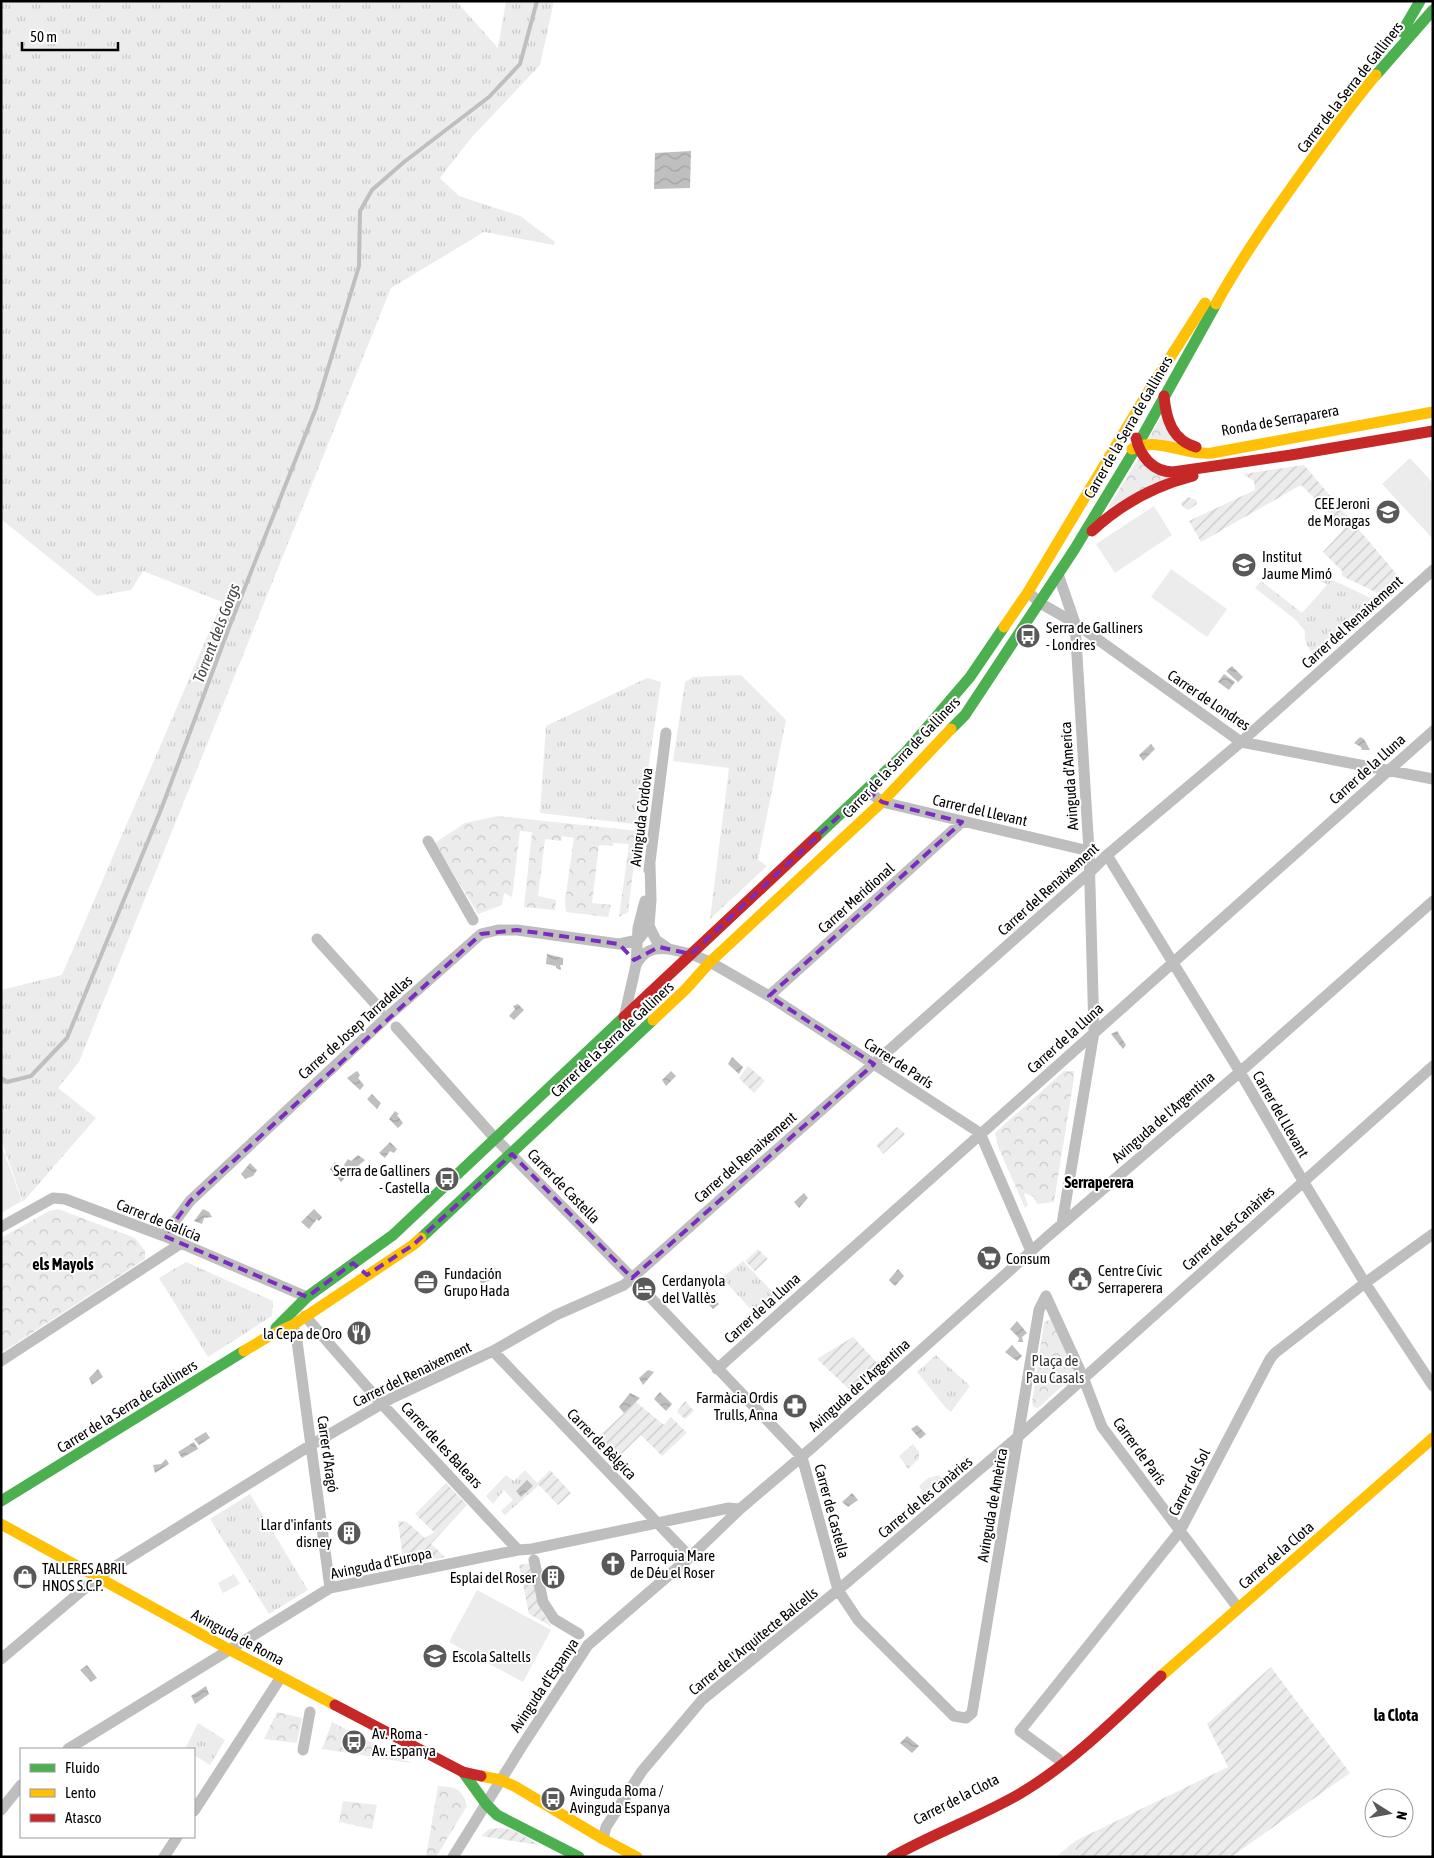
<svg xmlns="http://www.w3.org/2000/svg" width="1434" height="1858" font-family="'Asap Condensed',sans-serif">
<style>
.grass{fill:url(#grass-tufts)}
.park{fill:url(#park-crowns)}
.garden{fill:url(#garden-furrows)}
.pitch{fill:#ececec}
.water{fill:url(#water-waves)}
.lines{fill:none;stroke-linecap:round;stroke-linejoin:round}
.stream{stroke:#bfbfbf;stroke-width:4}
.street{stroke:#bebebe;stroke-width:11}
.fast{stroke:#4caf50;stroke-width:11}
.slow{stroke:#ffc107;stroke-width:11}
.jam{stroke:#c62828;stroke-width:11}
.marked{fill:none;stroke:#7b2cbf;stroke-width:4;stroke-dasharray:10 6;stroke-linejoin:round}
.labels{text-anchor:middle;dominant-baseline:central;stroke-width:4;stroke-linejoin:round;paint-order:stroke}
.street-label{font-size:15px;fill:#000;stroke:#fff}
.poi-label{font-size:15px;fill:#000;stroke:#fff;text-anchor:start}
.park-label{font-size:15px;fill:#333;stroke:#fff}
.water-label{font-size:16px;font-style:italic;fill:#444;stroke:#fff}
.neighbourhood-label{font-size:16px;font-weight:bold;fill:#000;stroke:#fff}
</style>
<defs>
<pattern id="grass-tufts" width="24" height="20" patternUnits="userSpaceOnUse" patternTransform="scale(1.25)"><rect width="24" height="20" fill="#ececec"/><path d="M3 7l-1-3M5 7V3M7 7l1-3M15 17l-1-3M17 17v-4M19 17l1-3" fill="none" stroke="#c9c9c9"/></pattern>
<pattern id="park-crowns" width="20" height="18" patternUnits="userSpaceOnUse" patternTransform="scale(1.25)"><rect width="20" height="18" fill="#ececec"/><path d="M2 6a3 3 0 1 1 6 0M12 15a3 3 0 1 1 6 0" fill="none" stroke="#c9c9c9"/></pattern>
<pattern id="garden-furrows" width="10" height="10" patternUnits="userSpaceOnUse" patternTransform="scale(1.25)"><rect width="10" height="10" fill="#ececec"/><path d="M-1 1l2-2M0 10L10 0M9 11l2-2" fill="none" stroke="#c9c9c9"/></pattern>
<pattern id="water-waves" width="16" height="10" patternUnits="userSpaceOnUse" patternTransform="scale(1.25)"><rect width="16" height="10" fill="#bfbfbf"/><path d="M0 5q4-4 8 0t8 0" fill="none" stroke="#a2a2a2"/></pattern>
</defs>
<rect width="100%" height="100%" fill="#fff"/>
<path class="grass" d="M1,1H456L498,48L506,1H554L540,65L471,138L440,178L459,196L520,216L555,242L554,245L484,232L391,288L79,1062L58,1088L96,1118L23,1202L1,1140V990L62,975L222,602L143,571L131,590L97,596L1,519Z
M1303,566L1379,602L1380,605L1318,659C1310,650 1303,644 1305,631L1296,620L1255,588L1261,581L1302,613L1327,585Z
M741,675L786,720L758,860L767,866L710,919L729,768L673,761L685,682L693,677Z
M647,678L661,682L650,756L642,825L540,813L546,726Z
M743,1261L780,1300L758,1317L722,1278Z
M186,1262L273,1301L272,1316L208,1357L159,1278Z
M936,1355L970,1386L951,1412L946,1408L917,1372Z
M525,1470L539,1485L505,1515L501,1511L513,1500L504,1490L493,1504L486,1496L506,1475L514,1481Z
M250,1494L308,1590L269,1614L210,1519Z
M198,1723L225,1740L210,1765L194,1755V1749H185Z"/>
<path class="park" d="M1162,416L1176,444L1148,439Z
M1139,458L1169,477L1108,508Z
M498,816L638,831L628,912L619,917L629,844L613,843V846L599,845L592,903L611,905L608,917L566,912L565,901L574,838L562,836L561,841L545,839L538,896L556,900L555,910L524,907L532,832L520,831L512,897L504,893L502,905L478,914L435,843L465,823Z
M1064,1071H1074V1078L1054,1202L1037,1204L1034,1197L1025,1193L1024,1195L1028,1205L1025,1208L999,1149L995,1133Z
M58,1209L135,1238L145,1251V1259L1,1353V1238L49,1211Z
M1051,1319L1074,1369L1073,1376L1038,1408L1033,1407L1032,1403L1044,1323L1046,1321Z
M913,1444L919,1452V1459L908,1469L899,1456Z
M939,1475L946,1483L928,1499L919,1486L928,1478Z
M277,1712L302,1718L297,1743L264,1739Z
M332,1722L411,1763L322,1749Z
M438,1786C456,1787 462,1788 467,1806L436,1857H426Z
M343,1801L377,1805L372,1829L339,1822Z
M1075,1841L1076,1857H1056Z"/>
<path class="garden" d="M1304,465L1405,584L1388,598L1342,576V571L1323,552L1345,528L1301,485L1201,542L1189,521L1255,490L1254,481L1243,474Z
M1188,497L1196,500L1197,504L1188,510L1183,507L1181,503Z
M748,1066L765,1081L754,1093L739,1078Z
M897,1127L905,1134L883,1154L876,1145Z
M758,1249L768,1259L755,1271L745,1261Z
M853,1337L879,1365L851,1391L817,1359Z
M685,1401L694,1411L685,1419L677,1412Z
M636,1402L664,1425L671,1417L687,1433L662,1456L641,1435L612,1463L592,1443Z
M550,1470L571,1493L558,1505L537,1483Z
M446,1483L467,1505L431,1544L445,1557L404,1566L398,1521L407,1522L425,1538L434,1532L415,1514Z
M533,1563L542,1612L551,1626L529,1614L519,1565Z
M1271,1667L1350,1773L1231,1857H1076L1075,1841L1228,1767L1207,1724Z
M501,1828L513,1830L539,1845L481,1836L489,1829Z"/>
<path class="pitch" d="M1410,458L1433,483V539L1382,484Z
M1154,506L1172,535L1115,573L1096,544Z
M1171,569L1227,609L1207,637L1151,597Z
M1,1144L22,1201L1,1213Z
M234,1574L240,1584L223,1593L218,1583Z
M477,1590L551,1630L523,1682L449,1642Z"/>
<path class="water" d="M691,151L690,188L654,189L655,153Z
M1232,666L1243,677L1238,682L1226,671Z
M1224,674L1235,682L1229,690L1218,682Z
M1360,737L1364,739L1370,750H1362L1361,747L1354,743Z
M1151,744L1155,749L1143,761L1139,755Z
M547,954L563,958V965H560L561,970L556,968V966L546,964Z
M518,1004L524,1010L514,1020L509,1016L515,1009L513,1006Z
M1117,1031L1126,1045L1123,1049L1111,1034Z
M732,1057L743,1067L739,1074L728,1064Z
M357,1071L360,1075L358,1078L364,1085L360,1090L347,1078Z
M671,1071L676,1076L666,1086L662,1080Z
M372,1094L381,1103L377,1109L367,1099Z
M395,1111L399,1114L397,1115L403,1123L398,1128L389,1119Z
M390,1142L397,1149L394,1153L390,1151L385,1158L379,1153Z
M358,1155L365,1160L352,1171L344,1165L348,1159L351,1161Z
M335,1162L347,1175L341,1182L330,1169Z
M250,1163L257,1170L253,1176L245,1179L241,1174Z
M804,1193L808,1198L799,1208L794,1202Z
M203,1209L209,1212L212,1217L204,1218L202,1224L194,1221Z
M314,1209L322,1217L319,1221L317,1219L309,1229L301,1222Z
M496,1268L500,1276L481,1284L479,1276Z
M898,1269L904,1276L895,1286L889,1280Z
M708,1292L719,1304L713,1309L702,1297Z
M1017,1321L1027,1333L1022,1337L1023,1342H1018L1019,1338L1010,1329Z
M1012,1345L1022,1356L1017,1361L1005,1352Z
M98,1369L103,1377L92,1385L89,1378Z
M648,1370L654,1372L643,1385L639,1378Z
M660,1392L672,1404L666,1411L654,1399Z
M630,1393L640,1398L624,1413L619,1407Z
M917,1425L926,1434L920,1439L911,1429Z
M206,1432L210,1438L199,1445L194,1439Z
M194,1442L198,1449L182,1458L178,1452Z
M166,1459L169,1464L155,1473L153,1465L161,1464Z
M527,1480L533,1486L521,1497L516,1491Z
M852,1493L858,1500L848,1507L842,1502Z
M87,1665L97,1678L91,1682L80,1670Z
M206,1686L209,1694L195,1704L191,1696Z
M907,1736L919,1746L912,1753L900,1743Z"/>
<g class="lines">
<path class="stream" d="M1,1078L7,1082L31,1076L67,1038L162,807L230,625L316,408L359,266L360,211L372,190L404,162L489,97L520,64L537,1"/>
<path class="street" d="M1058,574L1075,623L1241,742L1433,779
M1028,592L1040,603L1075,623L1089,851L1094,1032L1062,1224
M867,790L882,802L1089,851
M428,841L473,920
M1107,855L1240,1072L1303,1181L1365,1283L1433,1386
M650,864L651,900L649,926L656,940L669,949L691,954L710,962L769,996L980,1133L1031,1251
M649,870L666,733
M317,939L380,1009
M636,965C643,951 653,947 669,949
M769,996L962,822
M624,1018L636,965L638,928L645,901
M396,1027L492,1135
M496,1139L632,1278L802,1457L838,1590L858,1620L954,1716L966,1718L972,1713L1039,1310L1046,1296
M1,1227L53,1198L65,1199L164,1236L307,1297
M164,1236L190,1201L387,1017L481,934L498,930H517L619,944L638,940L649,926
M1046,1296L1083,1377L1102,1427L1238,1608
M305,1316L381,1403L518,1550
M293,1325L297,1341L330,1588
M493,1351L690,1557
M1,1361L180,1244
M717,1369L1433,731
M534,1560L543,1602L554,1619L579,1634
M1,1659L98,1577L311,1445L392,1398L493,1351L556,1315L624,1285L1089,873L1107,855L1241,742L1433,570
M68,1749L330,1588L518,1550L532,1549L729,1508L740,1509
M303,1750L310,1712
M1058,1759L1020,1731L1180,1531L1270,1359L1275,1353L1365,1283L1433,1234
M1,1810L21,1785
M194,1811L281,1677
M603,1839L606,1827L642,1771L702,1700L838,1590L1019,1436L1433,1066
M164,1857L177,1837
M453,1857L522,1746L588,1645L690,1557L740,1509L814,1446L1047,1237L1240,1072L1433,901"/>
<path class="fast" d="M1402,32L1420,1
M1376,75L1433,10
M951,729L965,715L1074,550L1137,446L1216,304
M816,837L905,753L970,677L1004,627
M421,1238L653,1020
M276,1328L307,1297L393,1235L624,1017
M1,1501L244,1351
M463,1772L486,1804L497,1815L579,1857"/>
<path class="slow" d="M1216,304C1243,255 1276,209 1309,163C1331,133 1352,103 1376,75
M1132,449C1159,436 1184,456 1212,453L1433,412
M1004,627L1028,592L1150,389L1205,303
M653,1020L686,989L710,962L882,802L951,729
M244,1351L269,1336L293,1325L413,1245L421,1238
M1,1524L230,1650L335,1705
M1161,1676L1433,1438
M481,1776L501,1780L516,1787L603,1839L637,1857"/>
<path class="jam" d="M1164,396C1166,419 1172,440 1196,447
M1136,438C1140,456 1153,472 1173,472L1291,455L1433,431
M1092,531C1122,503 1154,486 1193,476
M624,1017L816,837
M335,1705L463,1772L481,1776
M892,1857C934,1833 980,1817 1021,1793C1073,1762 1117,1717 1161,1676"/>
</g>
<path class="marked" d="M867,790L882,802L962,822L769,996L874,1064L632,1278L512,1154L413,1245L367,1275L353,1263L307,1297L164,1236L190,1201L481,934L517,930L619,944L634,960L659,947L691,954Z"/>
<defs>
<symbol id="school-disc" viewBox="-11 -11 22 22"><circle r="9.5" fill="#595959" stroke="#fff"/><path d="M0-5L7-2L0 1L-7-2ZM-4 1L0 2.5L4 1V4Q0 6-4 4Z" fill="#fff"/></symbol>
<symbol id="bus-disc" viewBox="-11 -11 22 22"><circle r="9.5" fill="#595959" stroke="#fff"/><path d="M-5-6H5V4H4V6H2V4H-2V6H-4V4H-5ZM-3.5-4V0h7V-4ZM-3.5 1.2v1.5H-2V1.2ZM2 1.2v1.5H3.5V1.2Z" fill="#fff"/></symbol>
<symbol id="supermarket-disc" viewBox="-11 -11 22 22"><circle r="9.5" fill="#595959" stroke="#fff"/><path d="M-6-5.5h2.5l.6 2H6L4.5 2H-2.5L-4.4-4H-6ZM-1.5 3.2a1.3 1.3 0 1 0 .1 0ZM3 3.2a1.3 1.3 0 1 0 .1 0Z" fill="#fff"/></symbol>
<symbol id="civic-disc" viewBox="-11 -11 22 22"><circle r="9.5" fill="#595959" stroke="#fff"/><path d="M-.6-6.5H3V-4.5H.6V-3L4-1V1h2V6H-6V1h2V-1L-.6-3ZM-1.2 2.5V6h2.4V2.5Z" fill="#fff"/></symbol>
<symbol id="office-disc" viewBox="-11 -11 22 22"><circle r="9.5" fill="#595959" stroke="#fff"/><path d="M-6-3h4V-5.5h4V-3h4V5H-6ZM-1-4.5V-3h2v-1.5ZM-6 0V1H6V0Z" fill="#fff"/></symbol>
<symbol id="hotel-disc" viewBox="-11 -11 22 22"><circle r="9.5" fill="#595959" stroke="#fff"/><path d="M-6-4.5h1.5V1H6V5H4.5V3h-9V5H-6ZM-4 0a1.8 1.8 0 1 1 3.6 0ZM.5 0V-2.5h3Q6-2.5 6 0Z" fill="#fff"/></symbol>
<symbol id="restaurant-disc" viewBox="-11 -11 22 22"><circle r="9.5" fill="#595959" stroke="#fff"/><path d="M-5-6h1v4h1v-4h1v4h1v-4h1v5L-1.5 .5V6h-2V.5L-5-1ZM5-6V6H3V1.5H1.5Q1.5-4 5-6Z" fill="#fff"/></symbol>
<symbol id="pharmacy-disc" viewBox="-11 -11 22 22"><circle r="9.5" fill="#595959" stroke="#fff"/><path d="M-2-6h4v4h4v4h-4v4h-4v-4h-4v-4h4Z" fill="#fff"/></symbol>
<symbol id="building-disc" viewBox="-11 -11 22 22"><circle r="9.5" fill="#595959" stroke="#fff"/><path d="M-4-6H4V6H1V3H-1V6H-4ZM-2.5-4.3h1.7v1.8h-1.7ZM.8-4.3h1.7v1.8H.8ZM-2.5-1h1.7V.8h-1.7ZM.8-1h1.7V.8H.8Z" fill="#fff"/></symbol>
<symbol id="church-disc" viewBox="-11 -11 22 22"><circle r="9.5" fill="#595959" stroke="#fff"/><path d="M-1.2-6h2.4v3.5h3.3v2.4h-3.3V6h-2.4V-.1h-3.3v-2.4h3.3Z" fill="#fff"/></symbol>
<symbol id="shop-disc" viewBox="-11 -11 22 22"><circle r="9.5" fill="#595959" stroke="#fff"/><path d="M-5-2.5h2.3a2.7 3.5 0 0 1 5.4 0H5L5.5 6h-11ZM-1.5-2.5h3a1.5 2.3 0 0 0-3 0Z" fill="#fff"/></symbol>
</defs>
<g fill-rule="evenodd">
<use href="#school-disc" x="1374" y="498" width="28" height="28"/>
<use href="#school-disc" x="1230" y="551" width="28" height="28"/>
<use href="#bus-disc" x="1014" y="622" width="28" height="28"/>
<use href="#bus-disc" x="433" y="1165" width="28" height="28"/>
<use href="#supermarket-disc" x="975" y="1244" width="28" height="28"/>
<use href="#civic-disc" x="1066" y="1265" width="28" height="28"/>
<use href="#office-disc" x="412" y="1268" width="28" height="28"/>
<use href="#hotel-disc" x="630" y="1275" width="28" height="28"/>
<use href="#restaurant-disc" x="345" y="1319" width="28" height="28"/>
<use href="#pharmacy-disc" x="781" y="1392" width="28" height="28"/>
<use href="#building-disc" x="335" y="1519" width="28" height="28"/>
<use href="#church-disc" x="599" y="1550" width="28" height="28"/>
<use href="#shop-disc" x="11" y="1563" width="28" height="28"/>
<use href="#building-disc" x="539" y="1563" width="28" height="28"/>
<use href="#school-disc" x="421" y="1642" width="28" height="28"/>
<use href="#bus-disc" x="340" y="1728" width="28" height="28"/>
<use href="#bus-disc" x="539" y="1785" width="28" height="28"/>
</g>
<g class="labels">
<g class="street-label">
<text transform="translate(1350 87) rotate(-52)">Carrer de la Serra de Galliners</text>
<text transform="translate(1280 420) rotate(-10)">Ronda de Serraparera</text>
<text transform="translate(1128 427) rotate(-60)">Carrer de la Serra de Galliners</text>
<text transform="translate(1352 622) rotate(-42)">Carrer del Renaixement</text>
<text transform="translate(1209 700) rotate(34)">Carrer de Londres</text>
<text transform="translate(901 757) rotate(-46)">Carrer de la Serra de Galliners</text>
<text transform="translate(1367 769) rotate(-42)">Carrer de la Lluna</text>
<text transform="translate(1069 776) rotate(-94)">Avinguda d'America</text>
<text transform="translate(980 810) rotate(13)">Carrer del Llevant</text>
<text transform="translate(641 817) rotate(-83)">Avinguda Còrdova</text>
<text transform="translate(1048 889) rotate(-42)">Carrer del Renaixement</text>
<text transform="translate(856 898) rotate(-42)">Carrer Meridional</text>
<text transform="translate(355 1027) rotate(-42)">Carrer de Josep Tarradellas</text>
<text transform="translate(1065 1038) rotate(-42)">Carrer de la Lluna</text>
<text transform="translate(612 1039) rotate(-43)">Carrer de la Serra de Galliners</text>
<text transform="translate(899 1063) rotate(33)">Carrer de París</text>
<text transform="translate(1281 1114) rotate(60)">Carrer del Llevant</text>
<text transform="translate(1163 1117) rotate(-41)">Avinguda de l'Argentina</text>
<text transform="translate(745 1157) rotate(-41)">Carrer del Renaixement</text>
<text transform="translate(564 1186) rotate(46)">Carrer de Castella</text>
<text transform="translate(159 1220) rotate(22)">Carrer de Galícia</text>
<text transform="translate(1228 1228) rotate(-42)">Carrer de les Canàries</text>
<text transform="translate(762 1308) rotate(-42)">Carrer de la Lluna</text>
<text transform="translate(412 1374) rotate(-26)">Carrer del Renaixement</text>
<text transform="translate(859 1385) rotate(-42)">Avinguda de l'Argentina</text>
<text transform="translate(127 1406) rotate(-32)">Carrer de la Serra de Galliners</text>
<text transform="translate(602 1444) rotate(46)">Carrer de Bèlgica</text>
<text transform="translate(442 1445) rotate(47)">Carrer de les Balears</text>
<text transform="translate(1140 1451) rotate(54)">Carrer de París</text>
<text transform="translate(328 1454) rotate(82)">Carrer d'Aragó</text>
<text transform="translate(1189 1482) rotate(-63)">Carrer del Sol</text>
<text transform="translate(925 1497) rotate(-40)">Carrer de les Canàries</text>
<text transform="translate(992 1505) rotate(-80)">Avinguda de Amèrica</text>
<text transform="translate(832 1511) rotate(75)">Carrer de Castella</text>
<text transform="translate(1276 1555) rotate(-41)">Carrer de la Clota</text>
<text transform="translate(381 1563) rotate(-12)">Avinguda d'Europa</text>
<text transform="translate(238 1637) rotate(28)">Avinguda de Roma</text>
<text transform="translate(753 1641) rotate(-39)">Carrer de l'Arquitecte Balcells</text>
<text transform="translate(544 1685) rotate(-56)">Avinguda d'Espanya</text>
<text transform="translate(956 1799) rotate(-27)">Carrer de la Clota</text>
</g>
<g class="poi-label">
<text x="1370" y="503" text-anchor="end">CEE Jeroni<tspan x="1370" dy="17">de Moragas</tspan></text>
<text x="1262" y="556">Institut<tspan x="1262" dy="17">Jaume Mimó</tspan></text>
<text x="1046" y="627">Serra de Galliners<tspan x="1046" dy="17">- Londres</tspan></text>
<text x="430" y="1170" text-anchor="end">Serra de Galliners<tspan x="430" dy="17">- Castella</tspan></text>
<text x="1006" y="1258">Consum</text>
<text x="1098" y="1270">Centre Cívic<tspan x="1098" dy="17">Serraperera</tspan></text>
<text x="444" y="1273">Fundación<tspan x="444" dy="17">Grupo Hada</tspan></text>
<text x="662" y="1280">Cerdanyola<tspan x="662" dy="17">del Vallès</tspan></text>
<text x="342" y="1333" text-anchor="end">la Cepa de Oro</text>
<text x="778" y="1397" text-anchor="end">Farmàcia Ordis<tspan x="778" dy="17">Trulls, Anna</tspan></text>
<text x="332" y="1524" text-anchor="end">Llar d'infants<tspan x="332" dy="17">disney</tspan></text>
<text x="630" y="1555">Parroquia Mare<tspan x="630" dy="17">de Déu el Roser</tspan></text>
<text x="42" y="1568">TALLERES ABRIL<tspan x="42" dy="17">HNOS S.C.P.</tspan></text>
<text x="536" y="1577" text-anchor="end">Esplai del Roser</text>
<text x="452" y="1656">Escola Saltells</text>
<text x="372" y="1733">Av. Roma -<tspan x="372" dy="17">Av. Espanya</tspan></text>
<text x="570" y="1790">Avinguda Roma /<tspan x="570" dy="17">Avinguda Espanya</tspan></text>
</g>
<g class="park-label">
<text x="1055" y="1360">Plaça de<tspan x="1055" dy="17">Pau Casals</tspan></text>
</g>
<g class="water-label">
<text transform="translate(216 633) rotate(-69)">Torrent dels Gorgs</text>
</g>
<g class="neighbourhood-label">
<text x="1099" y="1182">Serraperera</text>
<text x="63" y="1264">els Mayols</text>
<text x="1396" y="1715">la Clota</text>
</g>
</g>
<rect width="1434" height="1858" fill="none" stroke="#000000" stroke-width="5"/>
<rect x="20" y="1748" width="175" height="90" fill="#ffffff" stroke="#999999"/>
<rect x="30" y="1764" width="25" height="8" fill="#4caf50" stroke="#999999"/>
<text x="65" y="1773" font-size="15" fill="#000000">Fluido</text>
<rect x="30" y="1789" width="25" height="8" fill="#ffc107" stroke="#999999"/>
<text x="65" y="1798" font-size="15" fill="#000000">Lento</text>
<rect x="30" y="1814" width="25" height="8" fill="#c62828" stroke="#999999"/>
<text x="65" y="1823" font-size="15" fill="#000000">Atasco</text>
<g transform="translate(1389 1813) rotate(101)"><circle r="24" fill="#ffffff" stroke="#999999"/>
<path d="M0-4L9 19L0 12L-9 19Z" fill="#595959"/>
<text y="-8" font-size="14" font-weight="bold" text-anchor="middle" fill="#000000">N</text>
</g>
<path d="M22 42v8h96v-8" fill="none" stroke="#000000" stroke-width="2.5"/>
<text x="30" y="42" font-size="15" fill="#000000" stroke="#ffffff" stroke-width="4" paint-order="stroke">50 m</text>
</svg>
